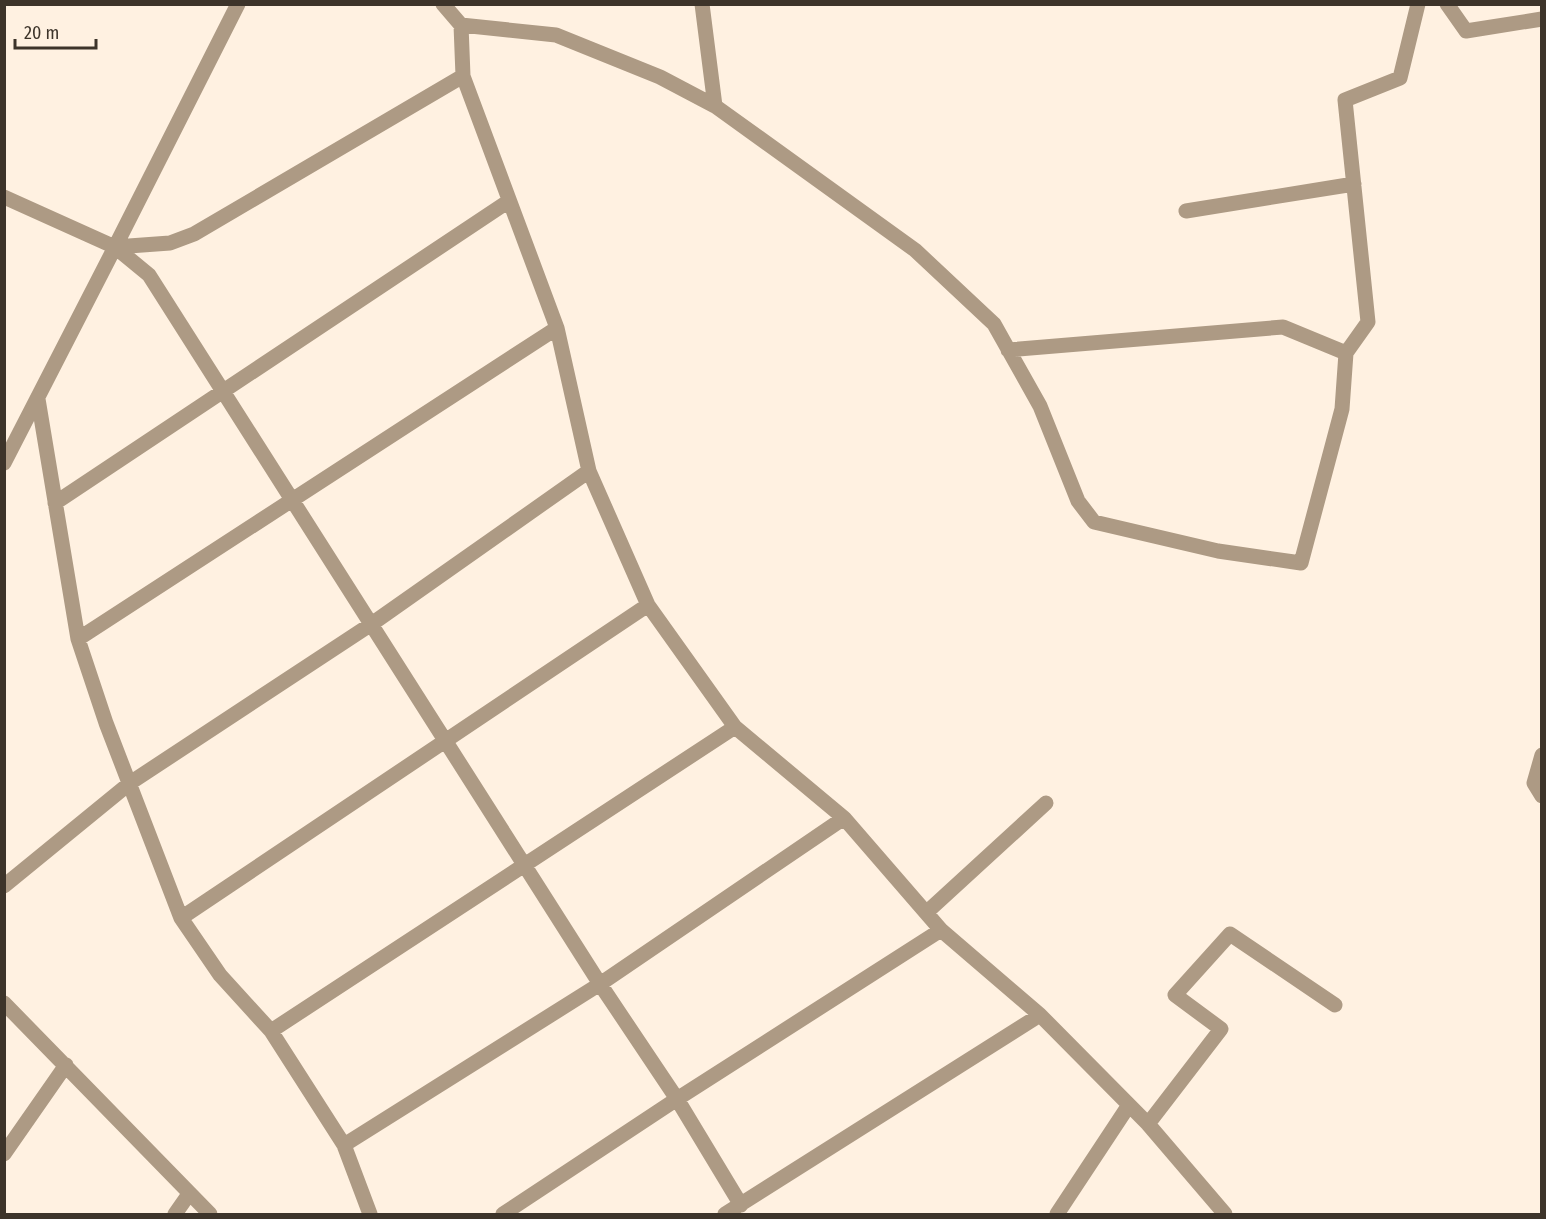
<svg xmlns="http://www.w3.org/2000/svg" width="1546" height="1219" font-family="'Fira Sans Condensed',sans-serif">
<style>
.lines{fill:none;stroke-linecap:round;stroke-linejoin:round}
.minor{stroke:#ad9a84;stroke-width:15}
</style>
<rect width="100%" height="100%" fill="#fff1e1"/>
<g class="lines">
<path class="minor" d="M443,4L461,25L463,76L557,328L589,471L648,605L735,727L844,818L941,930L1040,1015L1148,1124L1225,1214
M702,4L715,106
M1447,4L1466,31L1542,19
M461,25L556,35L660,77L715,106L915,250L994,324L1040,406L1078,501L1094,522L1218,551L1301,563L1342,409L1346,353L1368,322L1345,100L1400,78L1418,4
M4,197L115,247L238,4
M1186,211L1354,184
M115,247L149,275L600,984L677,1099L741,1205
M115,247L170,243L194,234L463,76
M1008,350L1283,327L1346,353
M38,399L78,639L106,723L181,918L220,975L271,1031L344,1145L370,1214
M4,463L115,247
M55,503L509,201
M78,639L557,328
M1542,755L1534,783L1542,796
M4,886L130,783L373,623L589,471
M927,912L1046,803
M181,918L648,605
M4,1003L210,1214
M271,1031L735,727
M1148,1124L1221,1029L1175,995L1230,934L1335,1005
M344,1145L600,984L844,818
M4,1154L66,1065
M175,1214L189,1194
M503,1214L677,1099L941,930
M725,1214L1040,1015
M1057,1214L1129,1105"/>
</g>
<rect width="1546" height="1219" fill="none" stroke="#3d342a" stroke-width="12"/>
<path d="M15 39v9h81v-9" fill="none" stroke="#3d342a" stroke-width="3"/>
<text x="24" y="39" font-size="18" fill="#3d342a" stroke="#fff1e1" stroke-width="4.5" paint-order="stroke">20 m</text>
</svg>
